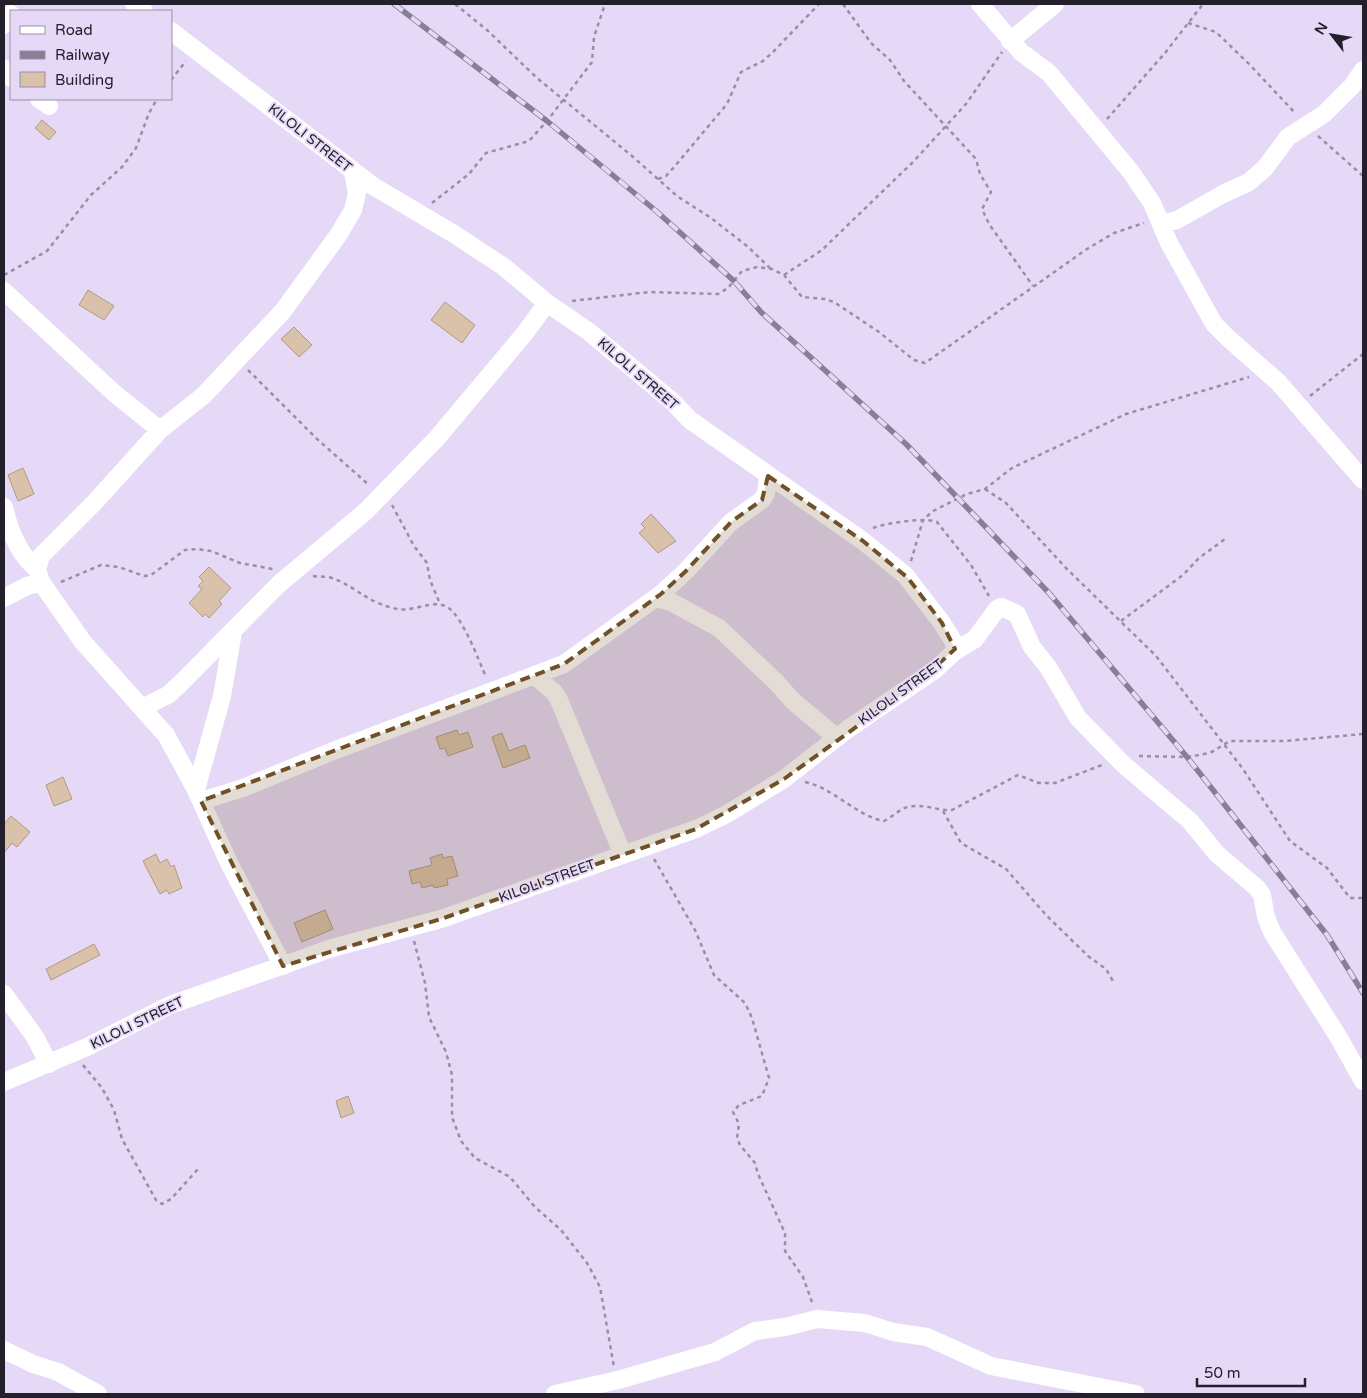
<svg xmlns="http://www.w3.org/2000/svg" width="1367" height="1398" font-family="'Varela Round',sans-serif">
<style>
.building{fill:#d9c2a9;stroke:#b09a82}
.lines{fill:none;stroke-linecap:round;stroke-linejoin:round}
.path{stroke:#978fa5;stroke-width:2.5;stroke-dasharray:4 4;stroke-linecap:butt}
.minor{stroke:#fff;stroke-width:18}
.rail-casing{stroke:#877f93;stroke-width:5.5}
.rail{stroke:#e5d9f7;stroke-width:4;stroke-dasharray:11;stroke-linecap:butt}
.marked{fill:#715027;fill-opacity:0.2;stroke:#715027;stroke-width:4;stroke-dasharray:10 6;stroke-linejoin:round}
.labels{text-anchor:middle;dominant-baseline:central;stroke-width:4;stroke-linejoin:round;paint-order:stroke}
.street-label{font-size:14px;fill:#24202b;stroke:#e5d9f7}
</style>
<rect width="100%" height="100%" fill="#e5d9f7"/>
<path class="building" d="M42,120L56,132L49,140L35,128Z
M88,290L114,306L104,320L79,305Z
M445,302L475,325L462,343L431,320Z
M294,327L312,345L299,357L281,339Z
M23,468L34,494L18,501L8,475Z
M651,514L676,541L658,553L639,533L645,528L641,524Z
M209,567L231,588L219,601L222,604L209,618L205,614L203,617L189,603L202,589L198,586L203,581L199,577Z
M457,730L459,735L468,732L473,747L448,756L445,748L440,749L436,737Z
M502,733L509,751L525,745L530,758L503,768L492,737Z
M63,777L72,799L54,806L46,785Z
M11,816L30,832L17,847L12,843L4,853V824Z
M156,854L160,863L167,859L171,867L174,865L182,888L169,894L167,890L160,894L143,861Z
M442,854L443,858L452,856L458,876L447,879L448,885L434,888L433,885L422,888L420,882L412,884L409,871L432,865L430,858Z
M325,910L333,929L302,942L294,923Z
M94,944L100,955L51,980L46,969Z
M348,1096L354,1113L341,1118L336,1101Z"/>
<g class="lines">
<path class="path" d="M455,4L487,30L537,78L632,156L677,196L711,218L747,246L771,269
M843,4L871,43L890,60L904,81L976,159L980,174L991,192L982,209L989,224L1033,286
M1188,23L1216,32L1250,65L1296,114
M171,80L186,61
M1107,119L1165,53L1203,4
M1318,136L1363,176
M658,179L666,176L675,166L727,104L741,72L763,61L773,52L819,4
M432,203L469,174L486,153L529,141L547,121L592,62L594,37L605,4
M4,275L47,251L91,195L122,167L136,148L149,113L157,99
M784,275L822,250L914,161L966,104L1002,52
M572,301L649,292L718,294L728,288L742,271L757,267L772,269L784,275L802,297L825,299L834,302L879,332L914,360L925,363L1087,249L1114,233L1144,223
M248,370L317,439L369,485
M1310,396L1363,354
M985,489L1006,503L1065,567L1156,656L1243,769L1290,841L1327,868L1350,898H1363
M392,505L414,546L427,563L430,580L440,604
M873,528C885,523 926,517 937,522L971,565L989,596
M911,561L923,520L933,511L967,494L985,489L1012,468L1126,414L1249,377
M313,576C319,577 326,576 332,578C357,587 368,604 398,609C414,612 433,599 447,607C462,615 479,661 486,677
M61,582L101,565L119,567L144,576L151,575L185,550L197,549L211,551L240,563L273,569
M1121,621L1183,575L1199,558L1225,539
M1139,756L1187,757L1210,753L1230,741H1285L1363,734
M805,782C834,788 856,816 884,821C893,817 899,809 908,807C923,803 937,811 952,810L1018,775L1039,783H1055L1102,765
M943,811L961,843L1006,869L1046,915L1088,956L1106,969L1114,983
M654,859L695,930L714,975L745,1003L752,1018L769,1078L762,1096L739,1105L733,1112L739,1124L737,1138L740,1145L755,1163L758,1174L785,1233V1251L803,1277L813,1305
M414,941L425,983L429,1017L446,1052L452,1075V1117L461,1141L475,1158L510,1177L535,1207L561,1230L587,1263L600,1287L614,1367
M83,1065L102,1088L114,1110L122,1139L156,1200L162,1204L171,1199L199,1168"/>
<path class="minor" d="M134,4L144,11
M980,4L1021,52L1049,73L1131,172L1152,203L1169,243L1214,324L1228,338L1278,382L1363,480
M4,25L11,14
M1010,41L1055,4
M4,68L11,78
M39,99L49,106
M1161,224L1177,220L1223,194L1249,182L1265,168L1288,137L1324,114L1352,86L1363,70
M4,291L114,393L160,430
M4,507C9,529 18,554 37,569
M4,598L27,586L41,582
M656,598L671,602L719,628L776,682L793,701L837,738
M954,652L975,639L997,609L1001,607L1017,614L1032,647L1048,667L1078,718L1124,765L1190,821L1217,854L1257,888L1262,895L1266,917L1272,932L1339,1038L1363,1081
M534,675L554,692L559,700L623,855
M144,707L168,695L180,684L279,584L366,511L437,438L525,333L547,303
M196,790L222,696L233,632
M201,801L243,788L333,751L564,664L661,594L686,571L731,522L762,500L766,493L768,476
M283,966L229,863L196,790L166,735L83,642L41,582L37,569L41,556L94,503L160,430L203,396L283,311L339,234L353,210L357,193L353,172
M4,994L35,1037L49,1064
M4,1082L87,1047L170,1005L332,948L441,919L696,829L727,814L784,779L848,729L936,669L954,652L955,644L942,623L905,575L863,541L690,420L673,402L588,331L547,303L504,267L454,234L373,186L171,31
M4,1350L33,1364L58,1372L98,1394
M555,1394L618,1380L715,1352L755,1331L785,1327L817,1319L865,1323L893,1332L927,1337L991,1366L1136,1394"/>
<defs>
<path id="rail" d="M394,4L547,121L655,210L734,281L761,312L906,444L1049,593L1187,757L1327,935L1363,993"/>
</defs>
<use href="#rail" class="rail-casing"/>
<use href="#rail" class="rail"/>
</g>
<path class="marked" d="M768,476L863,541L908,578L942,623L955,649L920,681L784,779L696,829L441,919L283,966L201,801L564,664L661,594L686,571L731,522L762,500Z"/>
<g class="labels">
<g class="street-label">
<text transform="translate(310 138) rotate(38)">KILOLI STREET</text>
<text transform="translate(638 374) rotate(41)">KILOLI STREET</text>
<text transform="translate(901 692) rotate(-36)">KILOLI STREET</text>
<text transform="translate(547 881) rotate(-20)">KILOLI STREET</text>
<text transform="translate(137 1023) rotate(-26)">KILOLI STREET</text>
</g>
</g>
<rect width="1367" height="1398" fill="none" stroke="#24202b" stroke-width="10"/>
<rect x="10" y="10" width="162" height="90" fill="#e5d9f7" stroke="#988fa5"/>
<rect x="20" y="26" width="25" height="8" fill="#ffffff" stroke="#988fa5"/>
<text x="55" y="35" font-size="15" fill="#24202b">Road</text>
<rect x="20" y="51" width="25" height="8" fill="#877f93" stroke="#988fa5"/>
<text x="55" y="60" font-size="15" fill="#24202b">Railway</text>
<rect x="20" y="72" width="25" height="15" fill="#d9c2a9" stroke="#988fa5"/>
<text x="55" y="85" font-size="15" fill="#24202b">Building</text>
<g transform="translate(1332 35) rotate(301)" stroke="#e5d9f7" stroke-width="4" paint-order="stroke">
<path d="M0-4L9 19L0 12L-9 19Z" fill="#24202b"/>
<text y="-8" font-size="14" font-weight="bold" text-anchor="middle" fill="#24202b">N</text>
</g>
<path d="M1197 1378v8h108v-8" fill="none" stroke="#24202b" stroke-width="2.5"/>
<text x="1204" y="1378" font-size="15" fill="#24202b" stroke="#e5d9f7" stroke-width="4" paint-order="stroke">50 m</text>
</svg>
